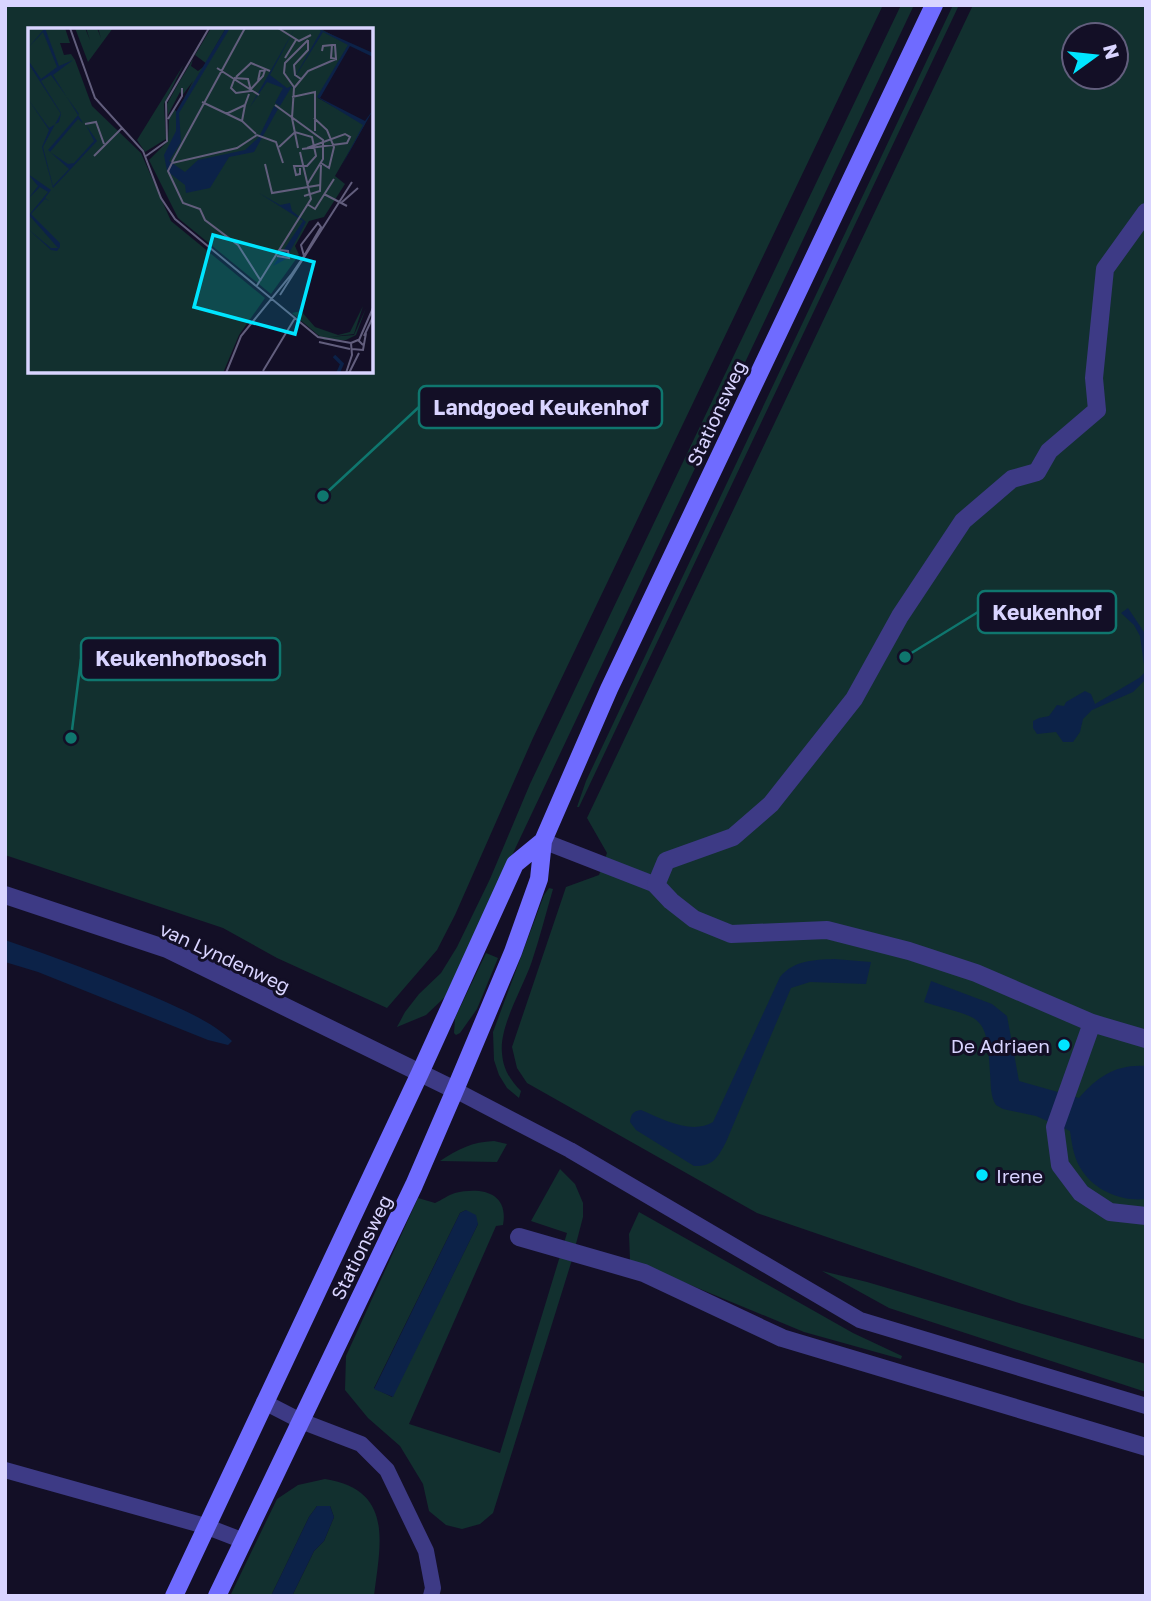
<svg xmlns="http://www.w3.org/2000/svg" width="1151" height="1601" font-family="'Golos Text',sans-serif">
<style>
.green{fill:#12302f;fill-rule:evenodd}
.water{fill:#0c2248}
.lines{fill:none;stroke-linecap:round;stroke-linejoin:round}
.service{stroke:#3d3a85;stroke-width:16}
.pedestrian{stroke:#3d3a85;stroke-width:18}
.tertiary{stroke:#3d3a85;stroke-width:18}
.secondary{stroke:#6f6bff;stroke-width:18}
.poi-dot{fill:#00e5ff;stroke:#130f26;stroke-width:2.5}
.labels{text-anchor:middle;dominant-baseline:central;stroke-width:6;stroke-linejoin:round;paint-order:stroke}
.street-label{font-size:19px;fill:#d9d4ff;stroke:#130f26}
.poi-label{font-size:19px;fill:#d9d4ff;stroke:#130f26;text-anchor:end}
.inset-river{fill:none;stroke:#0c2248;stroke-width:3.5}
.inset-road{fill:none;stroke:#625e7d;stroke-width:2}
.view{fill:#00e5ff;fill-opacity:0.15;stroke:#00e5ff;stroke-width:3.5}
.inset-edge{fill:none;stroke:#d9d4ff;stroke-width:3.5}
.leader{fill:none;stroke:#0f766e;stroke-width:2.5}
.callout-dot{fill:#0f766e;stroke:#130f26;stroke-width:2.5}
.callout{fill:#130f26;stroke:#0f766e;stroke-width:2.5}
.callout-label{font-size:21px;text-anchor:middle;font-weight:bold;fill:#d9d4ff}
</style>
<rect width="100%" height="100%" fill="#130f26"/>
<path class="green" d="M5,5H883L533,738L455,915L437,950L387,1008L277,958L223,928L5,855ZM30,30H371V371H30Z
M901,5H914L445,997L426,1015L397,1027L405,1012L419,994L441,973L457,947L490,879L530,784L611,613Z
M953,5H959L579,807H577L586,781Z
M973,5H1146V1340L1022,1304L757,1213L527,1083L517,1068L512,1047L566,887L599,875L607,853L587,818ZM1074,35H1116V77H1074Z
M549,888L553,889C546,913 540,937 532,961C523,988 499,1026 502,1053C503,1069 510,1080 521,1091L519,1098L507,1088L499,1075L494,1060L493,1032L544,895Z
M486,953L498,958L477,1009L460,1033L456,1035L454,1033L455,1018Z
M494,1141L507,1144L497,1162L440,1161C458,1149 472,1142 494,1141Z
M560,1169L575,1184L583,1203V1217L571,1263L493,1513L480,1524L462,1529L446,1525L429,1511L423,1484L400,1446L368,1418L345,1390L346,1356L418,1198L435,1203C442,1200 448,1195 455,1193C481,1187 509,1192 503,1225L496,1226L409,1424L500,1453L567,1233L531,1221ZM466,1210L478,1224L392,1397L374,1388L460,1213Z
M639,1212L853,1333L902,1356L901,1359L804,1332L630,1260L629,1234Z
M822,1271L867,1282L1146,1364V1392L889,1308Z
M325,1479C395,1490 380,1545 374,1596H292L314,1551L324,1541L334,1517L330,1506H317L309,1517L271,1596H230L277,1499L298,1485Z"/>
<path class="water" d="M1128,608L1146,635V679L1133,692L1092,710L1083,719L1080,732L1073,742H1063L1056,732L1037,734L1033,728V721L1039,718L1049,716L1057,705L1064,706L1066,702L1085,691L1091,694L1095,704L1139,678L1145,672L1140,636L1134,625L1121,613Z
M5,940C55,957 103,975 152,996C179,1008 210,1020 232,1041L228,1045L208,1040L38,972L5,962Z
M834,959L871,962L866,984L810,982L791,988L726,1142C718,1157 713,1167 694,1166L636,1130L630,1122C631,1114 633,1111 641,1110C662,1119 692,1135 713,1122L780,977C794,960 814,960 834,959Z
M931,981L992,1004L1007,1016L1019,1081L1079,1098C1098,1076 1117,1064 1146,1066V1199C1123,1202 1096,1191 1083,1172C1074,1160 1072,1145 1070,1131L1036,1116L1003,1109L996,1105C990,1096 991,1084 990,1073C987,1010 980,1020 924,1002Z
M466,1210L476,1215L478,1224L393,1397L374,1389L460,1213Z
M317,1506H330L334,1517L324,1541L314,1551L292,1596H271L309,1517Z"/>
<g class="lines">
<path class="service" d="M543,841L656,885
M455,1090L570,1150L860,1320L1146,1406
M264,1402L301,1421L361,1444L387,1470L426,1551L433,1588L431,1596
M5,1470L205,1526L244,1541"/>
<path class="pedestrian" d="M1146,212L1105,269L1094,378L1097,410L1049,451L1037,472L1012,479L963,521L900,616L854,699L771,804L733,837L666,861L656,885L671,901L694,919L731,934L827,930L909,951L976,973L1092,1023L1146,1039
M1092,1023L1055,1127L1060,1165L1081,1193L1110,1212L1146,1216
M519,1237L644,1273L782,1338L1146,1447"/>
<path class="tertiary" d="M5,895L167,949L455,1090"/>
<path class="secondary" d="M174,1596L420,1073L515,864L543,841
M217,1596L414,1185L455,1090L513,952L539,879L543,841L609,689L934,5"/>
</g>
<g class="poi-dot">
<circle cx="1064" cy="1045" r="7"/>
<circle cx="982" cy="1175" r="7"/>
</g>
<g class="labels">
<g class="street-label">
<text transform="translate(716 413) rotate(-65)">Stationsweg</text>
<text transform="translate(225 957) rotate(25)">van Lyndenweg</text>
<text transform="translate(361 1247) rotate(-64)">Stationsweg</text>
</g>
<g class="poi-label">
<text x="1050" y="1045">De Adriaen</text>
<text x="996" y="1175" text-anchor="start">Irene</text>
</g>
</g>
<g transform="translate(28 28)">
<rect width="345" height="345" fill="#130f26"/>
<path d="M0,0H37L42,15H32L36,27L43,26L47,32L64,78L113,125L143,193L237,270L211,307L195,345H0ZM47,0H57L62,12L58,0H69L73,10L70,0H85L60,34ZM183,0H198L180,31L200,0H291L321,16L290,70L337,96L307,148L317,156L296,189L281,193L267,218L271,227L243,266L150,190L121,132L140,113L141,90L146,81L149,84L165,53L154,68L152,64L140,87L139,76L150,56L165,31L163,38L170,43L179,36L167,27ZM156,36L136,76L138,111L117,124L109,112ZM335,278L326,306L301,309L326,307L338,280L328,307L318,312H296L264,285L273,283L287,299L310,307L322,304Z" fill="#12302f"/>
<path d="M17,0L31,38L45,32L25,47L55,95L50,91L22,124L40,136L46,135L66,113L58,97L69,113L25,160L14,119L21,102L0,71L21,100L31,94L33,86L0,35V32L13,51L29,39L15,4L0,20ZM23,47L51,86L20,122L41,141L25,158L15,119L33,85L13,53ZM198,0H202L151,85L153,114L141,133L157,144L170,132L217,122L231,109L246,78L250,81L226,124L201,129L182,160L158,165L157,157L139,143L136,127L148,103V84ZM267,0L242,47L259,60L264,58L252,78L247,75L255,60L239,54L222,79ZM289,0L345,25V29L322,18L292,70L337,93L345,82L313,139L335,97L289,69L320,17L295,4L264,54L293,3ZM0,146L23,162L17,170L21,173L17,171L3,186L32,215V219L29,223L23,222L0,201L23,220H30L1,187L20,164L12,159L0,171L10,158ZM231,165L252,177L262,175L264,183L278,194L258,231L245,238L275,193Z" fill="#0c2248" fill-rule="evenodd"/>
<path class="inset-river" d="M306,328L314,336L310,345"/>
<path class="inset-road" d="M42,0L67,70L115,123L133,170L147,191L290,309L323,315M250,0L271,13L283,7M294,23L295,18L304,17H307L308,31L303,30L304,17M257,30L268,12M189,40L231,67M208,49L223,35L242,43M206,50L220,51L223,63L208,65L203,60L206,52M273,51L267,47L266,37L280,22V12M266,59L256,45L257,35L280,12M223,61L235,48L237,42L232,43L230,53M264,69L287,64V103M174,74L214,93M217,77L214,93L228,106M247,77L295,112V131L279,157M198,86L217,77L221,66M286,90L299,102L306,119L301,140L293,135M140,91L154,68V60M57,96L68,94L76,116M251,119L267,104L284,109L288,128L279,138H266L268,147L272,146V140M270,120L264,90L266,60L280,43L308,31M274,121L319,115L322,109L317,106L279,120M66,128L94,100M118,128L139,113L138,74L181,0M144,134L217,0M237,136L244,165L292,157M296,166L319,178M276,168L292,163L293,137M313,175L330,160M279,176L287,181L306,151M249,228L261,230L260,223L252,222M233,253L210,217L177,192L172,181L155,175L140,143L144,135L209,120L229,107L248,114L255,135M228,259L283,171L272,124M252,267L324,154M336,308L345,289M331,312L345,280M291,314L322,321M324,321L335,322L338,305M235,343L267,290M198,345L213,308L263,247L276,228L293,199L290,195L273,217L276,228M318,345L324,327L323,315L330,312L335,317M321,345L331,325"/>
<path class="view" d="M185,207L286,234L267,306L166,279Z"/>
<rect width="345" height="345" class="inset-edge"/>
</g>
<path class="leader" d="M323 496L419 407M905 657L978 612M71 738L81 659"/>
<g class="callout-dot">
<circle cx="323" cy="496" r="7"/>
<circle cx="905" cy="657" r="7"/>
<circle cx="71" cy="738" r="7"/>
</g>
<g class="callout">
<rect x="419" y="386" width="243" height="42" rx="7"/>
<rect x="978" y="591" width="138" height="42" rx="7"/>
<rect x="81" y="638" width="199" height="42" rx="7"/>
</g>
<g class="callout-label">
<text x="541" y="415">Landgoed Keukenhof</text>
<text x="1047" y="620">Keukenhof</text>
<text x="181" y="666">Keukenhofbosch</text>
</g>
<rect width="1151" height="1601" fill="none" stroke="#d9d4ff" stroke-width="14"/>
<g transform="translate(1095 56) rotate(75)"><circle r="33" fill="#130f26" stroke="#625e7d" stroke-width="2"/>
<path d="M0-5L12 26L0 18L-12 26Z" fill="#00e5ff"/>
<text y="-10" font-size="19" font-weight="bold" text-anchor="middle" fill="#d9d4ff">N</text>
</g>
</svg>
